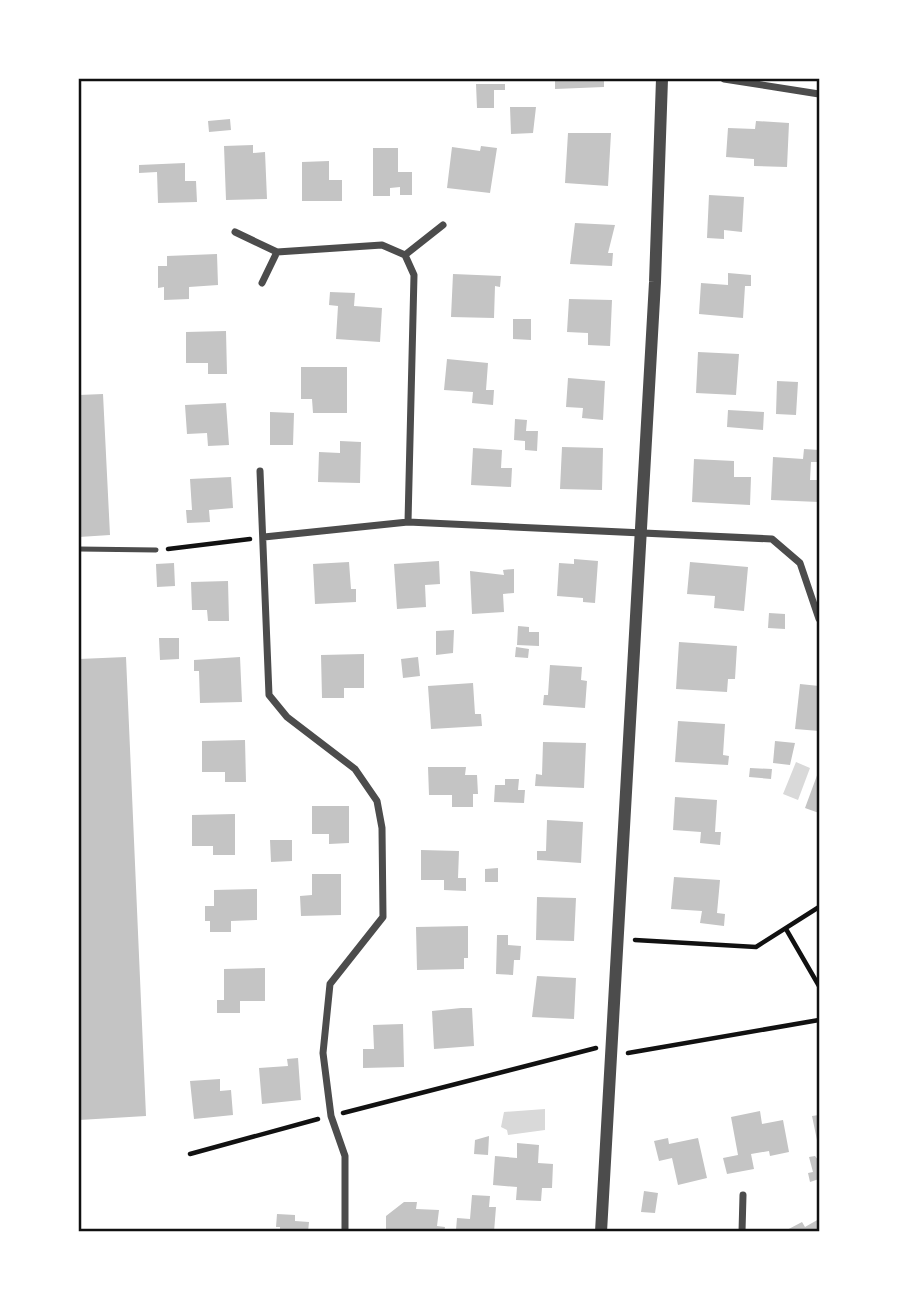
<svg xmlns="http://www.w3.org/2000/svg" width="898" height="1311" font-family="Lora,serif">
<style>
.water{fill:#d9d9d9}
.building{fill:#c4c4c4}
.lines{fill:none;stroke-linecap:round;stroke-linejoin:round}
.path{stroke:#111;stroke-width:4.5}
.service{stroke:#4c4c4c;stroke-width:5}
.minor{stroke:#4c4c4c;stroke-width:7}
.tertiary{stroke:#4c4c4c;stroke-width:12}
.neatline{fill:none;stroke:#111;stroke-width:2.5}
</style>
<rect width="100%" height="100%" fill="#fff"/>
<path class="water" d="M796,762L810,768L798,800L783,794Z
M545,1109V1130L508,1135L507,1130L501,1127L504,1112Z"/>
<path class="building" d="M555,79H604V87L555,89Z
M476,84H505V90H494V108H477Z
M510,107H536L533,133L511,134Z
M230,119L231,130L209,132L208,121Z
M756,121L789,123L787,167L754,166V159L726,157L728,128L755,129Z
M568,133H611L608,186L565,183Z
M253,145V153L265,152L267,199L226,200L224,146Z
M481,146L497,148L490,193L447,188L452,147L480,151Z
M373,148H398V172H412V195H400V187L390,188V196H373Z
M329,161V180H342V201H302V162Z
M185,163V181H196L197,202L158,203L157,172L139,173V165Z
M709,195L744,197L742,232L724,230V239L707,238Z
M575,223L615,225L608,253H613L612,266L570,264Z
M217,254L218,285L189,287V299L164,300V287L158,288V266H167V256Z
M728,273L751,275V286H745L743,318L699,314L701,283L728,285Z
M453,274L501,276L500,287L495,286L494,318L451,317Z
M330,292L355,293L354,306L382,308L380,342L336,339L338,306L329,305Z
M569,299L612,300L610,346L588,345V333L567,332Z
M513,319H531V340L513,339Z
M226,331L227,374H208V363H186V332Z
M698,352L739,354L736,395L696,393Z
M447,359L488,363L486,390H494L493,405L472,403L473,392L444,390Z
M301,367H347V413H313L312,399H301Z
M568,378L605,381L603,420L582,418L583,408L566,407Z
M777,381L798,382L796,415L776,414Z
M103,394L110,535L79,537V395Z
M226,403L229,445L208,446L207,433L187,434L185,405Z
M728,410L764,412L763,430L727,427Z
M270,412L294,413L293,445H270Z
M515,419L527,420L526,431H538L537,451L525,450V441L514,440Z
M340,441L361,442L360,483L318,482L319,452L340,453Z
M562,447L603,448L602,490L560,489Z
M473,448L502,450L501,468H512L511,487L471,485Z
M804,449L819,450V462H811L810,480H819V502L771,500L773,457L803,459Z
M694,459L734,461V477H751L750,505L692,502Z
M231,477L233,508L209,510L210,522L187,523L186,510H192L190,479Z
M574,559L598,561L595,603L583,602V598L557,596L559,563L574,564Z
M439,561L440,584L425,585L426,607L397,609L394,564Z
M349,562L351,589H356V602L315,604L313,564Z
M690,562L748,567L744,611L714,608L715,596L687,594Z
M174,563L175,586L157,587L156,564Z
M514,569V593L503,594L504,612L472,614L470,571L504,575L503,570Z
M228,581L229,621H208L207,610H192L191,582Z
M769,613L785,614V629L768,628Z
M518,626L529,627V632H539V646L517,645Z
M454,630L453,653L436,655V631Z
M159,638H179V659L160,660Z
M679,642L737,646L735,679H728L727,692L676,689Z
M516,647L529,649L528,658L515,657Z
M364,654V688H344V698H322L321,655Z
M126,657L146,1116L79,1120V659Z
M240,657L242,702L200,703L199,671H194V660Z
M418,657L420,676L403,678L401,659Z
M550,665L582,667L581,680L587,681L585,708L543,705L544,695H548Z
M473,683L475,714H481L482,726L431,729L428,686Z
M800,684L819,686V731L795,729Z
M678,721L725,724L723,755L729,756L728,765L675,762Z
M245,740L246,782H225V772H202V741Z
M775,741L795,743L790,765L773,763Z
M543,742L586,743L584,788L535,786L536,774L542,775Z
M428,767H466L465,775H477L478,794H473V807H452V795H429Z
M750,768L772,769L771,779L749,777Z
M819,770V813L805,808Z
M505,779H519L518,790H525L524,803L494,802L495,785H505Z
M675,797L717,800L715,832H721L720,845L700,843L701,832L673,830Z
M312,806H349V843L329,844V834H312Z
M235,814V855H213V846H192V815Z
M547,820L583,822L581,863L537,860V851H546Z
M270,840H292V861L271,862Z
M421,850L459,851L458,878H466V891L444,890V880H421Z
M498,868V882H485V869Z
M312,874H341V915L301,916L300,896L312,895Z
M674,877L720,880L717,913L725,914L724,926L700,923L702,911L671,909Z
M257,889V920L231,921V932H210V921H205V906H214V890Z
M537,897L576,898L574,941L536,940Z
M468,926V958H464V969L417,970L416,927Z
M497,935H508V945L521,946L520,960H514L513,975L496,974Z
M265,968V1001H240V1013H217V1000H224V969Z
M537,976L576,978L574,1019L532,1017Z
M461,1008H472L474,1046L434,1049L432,1011Z
M403,1024L404,1067L363,1068V1049H374L373,1025Z
M298,1058L301,1100L262,1104L259,1068L288,1066L287,1059Z
M220,1079V1091L231,1090L233,1115L194,1119L190,1081Z
M760,1111L762,1124L783,1120L789,1152L770,1156L769,1151L751,1154L754,1169L727,1174L723,1158L738,1155L731,1117Z
M819,1115V1145H818L812,1116Z
M489,1136L488,1155L474,1154L475,1140Z
M668,1138L669,1144L698,1138L707,1178L678,1185L672,1158L659,1161L654,1141Z
M517,1143L539,1145L538,1163L553,1164L552,1188H542L541,1201L516,1200L517,1187L493,1185L495,1156L517,1158Z
M815,1156L819,1161V1179L810,1182L808,1173L813,1172L809,1157Z
M644,1191L658,1193L655,1213L641,1212Z
M472,1195L490,1196L489,1207H496L494,1232L456,1230L457,1218L470,1219Z
M404,1202H417L416,1209L439,1210L437,1226L445,1227L444,1232H386V1216Z
M277,1214L295,1215V1221L309,1222L308,1232H280V1227H276Z
M819,1219V1232H783L802,1222L805,1227Z"/>
<g class="lines">
<path class="path" d="M168,549L250,539
M786,929L819,986
M635,940L756,947L819,907
M628,1053L819,1020
M343,1113L596,1048
M190,1154L318,1119"/>
<path class="service" d="M79,549L156,550"/>
<path class="minor" d="M724,79L819,94
M235,232L277,252
M405,255L443,225
M262,283L277,252L382,245L405,255L414,275L408,522
M260,471L269,695L287,717L355,769L377,801L382,828L383,917L330,984L323,1053L331,1116L345,1156V1232
M264,537L408,522L772,539L800,563L819,619
M742,1232L743,1195"/>
<path class="tertiary" d="M601,1232L655,282L662,79"/>
</g>
<rect width="898" height="1311" fill="none" stroke="#ffffff" stroke-width="161"/>
<rect x="80" y="80" width="738" height="1150" class="neatline"/>
</svg>
